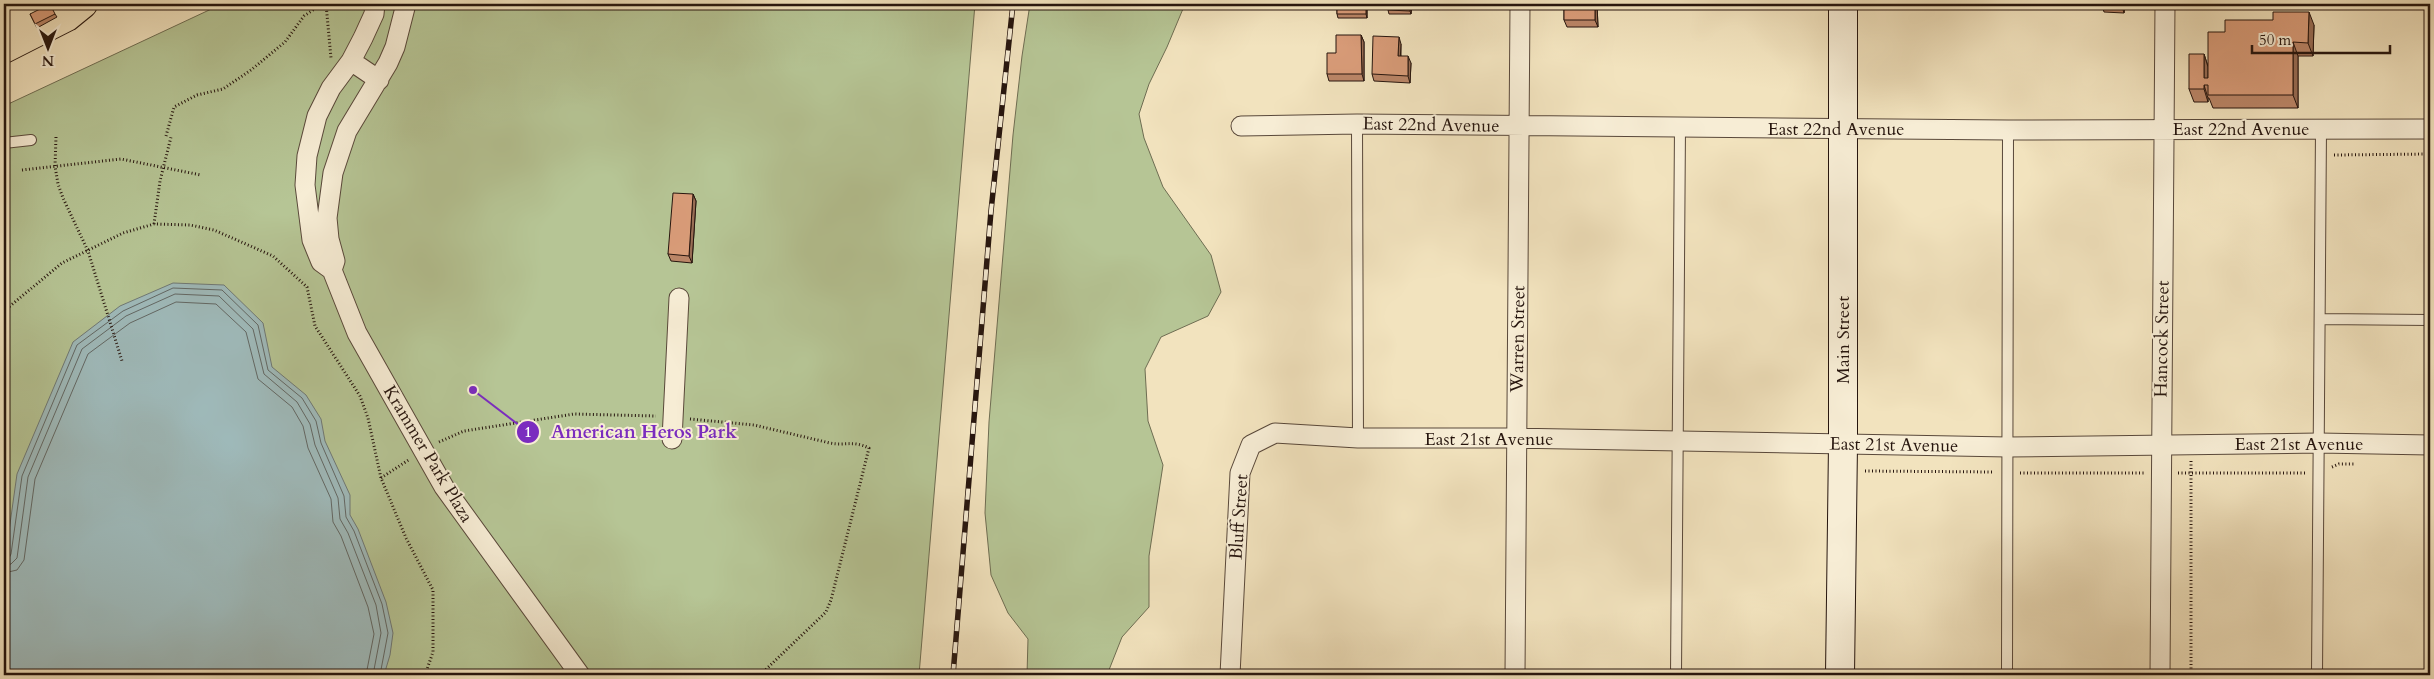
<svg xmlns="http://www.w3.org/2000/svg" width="2434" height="679" font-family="Cardo,serif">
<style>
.green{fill:#b6c595;stroke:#6e6d52}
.water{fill:#9fbbbc;stroke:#6f7976}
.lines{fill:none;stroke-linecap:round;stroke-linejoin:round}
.shore{stroke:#626865;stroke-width:1}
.lane-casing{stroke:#59483a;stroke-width:12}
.street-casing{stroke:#59483a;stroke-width:21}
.secondary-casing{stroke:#26150e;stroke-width:30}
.primary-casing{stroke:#26150e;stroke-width:30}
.path{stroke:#26150e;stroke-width:3;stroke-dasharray:1 2.5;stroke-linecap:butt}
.lane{stroke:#f7edd5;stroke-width:10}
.street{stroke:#f7edd5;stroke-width:19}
.secondary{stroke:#f7edd5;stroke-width:28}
.primary{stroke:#f2e3be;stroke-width:28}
.rail-casing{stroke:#26150e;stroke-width:5.5}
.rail{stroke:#f7edd5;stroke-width:4;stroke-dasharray:11;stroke-linecap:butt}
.wall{fill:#bb8668;stroke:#26150e}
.shaded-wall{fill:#986d55;stroke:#26150e}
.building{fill:#d99c79;stroke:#26150e}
.labels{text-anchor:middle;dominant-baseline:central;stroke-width:4;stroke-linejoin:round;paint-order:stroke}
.street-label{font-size:18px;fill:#26150e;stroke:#f7edd5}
.leader{fill:none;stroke:#7b2cbf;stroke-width:2}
.callout-dot{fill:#7b2cbf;stroke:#f7edd5;stroke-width:2}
.mark-label{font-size:15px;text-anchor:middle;font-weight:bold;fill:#fff}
.callout-label{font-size:19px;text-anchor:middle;font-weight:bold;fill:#7b2cbf;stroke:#f7edd5;stroke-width:4;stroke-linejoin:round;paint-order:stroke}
</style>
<rect width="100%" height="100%" fill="#f2e3be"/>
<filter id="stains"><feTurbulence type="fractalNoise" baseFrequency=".004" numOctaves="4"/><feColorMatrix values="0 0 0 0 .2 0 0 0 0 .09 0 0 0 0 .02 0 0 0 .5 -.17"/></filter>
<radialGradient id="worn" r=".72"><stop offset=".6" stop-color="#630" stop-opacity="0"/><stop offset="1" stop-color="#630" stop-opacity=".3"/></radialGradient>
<path class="green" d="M222,4H975L919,675H4V106Z
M1030,4H1185L1167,47L1149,84L1139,114L1144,138L1163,187L1211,255L1221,292L1208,316L1161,337L1145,369L1148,421L1163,465L1149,556V607L1122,637L1107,675H1027L1028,639L1008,613L991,575L985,513L989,422L1013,135L1022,56Z"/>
<path class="water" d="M173,283L224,285L263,323L272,367L306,395L321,419L325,441L350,495V515L358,529L386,602L393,633L390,655L384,675H4V567L17,474L73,342L120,306Z"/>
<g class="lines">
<path class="shore" d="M4,559L9,558L11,554L22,476L77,345L123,311L173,288L222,290L258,325L268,370L302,398L316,421L321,443L344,496L346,517L354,531L382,604L388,633L380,675
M4,566L11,564L17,558L28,477L82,349L126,316L175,294L219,296L253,329L264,374L297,402L310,424L315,445L338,498L340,519L348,533L376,605L381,633L373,675
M4,573L17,570L24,560L35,479L88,354L130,323L176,302L216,304L246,332L258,379L292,407L303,426L308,448L331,499L333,522L341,536L368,607L374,634L366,675"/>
<defs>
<path id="lane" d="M1357,124L1358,438
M4,143L31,140
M2320,319L2430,320
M1676,675L1680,127
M2007,675L2008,130
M2317,675L2321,129"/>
<path id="street" d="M375,4L374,14L363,38L351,61L331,88L317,116L307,156L305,185L312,240L321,262L332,270L357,333L444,487L580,675
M351,61L379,80
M1241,126L1357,124L2008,130L2430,129
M332,270L335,261L329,239L327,218L333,173L347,131L388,63L395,47L406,4
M672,439L679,298
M1230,675L1240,473L1251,445L1275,433L1358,438H1517L2008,447L2319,443L2430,445
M1515,675L1520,4
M2160,675L2165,4"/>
<path id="secondary" d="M1840,675L1843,444V4"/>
<path id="primary" d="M4,25L44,4
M4,49L67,17L83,4"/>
</defs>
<use href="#lane" class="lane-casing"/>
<use href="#street" class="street-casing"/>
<use href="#secondary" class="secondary-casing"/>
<use href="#primary" class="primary-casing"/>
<path class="path" d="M326,4L331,58
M166,136L174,107L197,95L223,89L251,70L285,42L304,16L322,4
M56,137L55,166L58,184L63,198L88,251L122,361
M2334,155L2430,154
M22,170L121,159L201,175
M154,224L160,181L171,137
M4,311L62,263L123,233L154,224L190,225L214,230L273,256L307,287L315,326L360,396L368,418L381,478L406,538L433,590V652L425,675
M690,419L754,425L830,443C846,446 852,440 869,448L831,600L826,612L760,675
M439,442L464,431L574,414L656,416
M2191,461V675
M2332,467L2339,464H2355
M1865,471L1994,472
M2020,473H2144
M2178,473H2307
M381,478L410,459"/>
<use href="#lane" class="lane"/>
<use href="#street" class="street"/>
<use href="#secondary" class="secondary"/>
<use href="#primary" class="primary"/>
<defs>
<path id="rail" d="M953,675L991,211L1013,4"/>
</defs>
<use href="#rail" class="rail-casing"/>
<use href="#rail" class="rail"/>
</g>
<path class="wall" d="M1337,4H1367V18H1338L1337,14Z
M1388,4H1412L1411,14H1389L1388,10Z
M1564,4H1597L1598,27H1567L1564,20Z
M2125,4L2124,13L2104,12L2102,5Z
M30,14H55L57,17L37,28Z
M2314,25L2313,56H2298V108H2213L2209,98H2208V102H2194L2189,89L2204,54L2208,66L2225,32Z
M1361,35L1364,42V81H1329L1327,74L1336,53Z
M1401,44V56L1411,63L1410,83L1374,81L1372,74Z
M693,194L696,201L692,263L671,261L668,254Z"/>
<path class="shaded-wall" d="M1366,4H1367V18L1366,14Z
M1410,4H1412L1411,14L1410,11Z
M1595,4H1597L1598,27L1595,20Z
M2122,4H2125L2124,13L2122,6Z
M2309,12L2314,25L2313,56L2308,43Z
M1361,35L1364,42V81L1362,74Z
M1399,37L1401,44L1400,63L1398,56Z
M2293,42L2298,56V108L2293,95Z
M2204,54L2208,67V85L2204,78Z
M1408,56L1411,63L1410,83L1408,76Z
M2204,85L2208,98V102L2204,89Z
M693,194L696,201L692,263L689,256Z"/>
<path class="building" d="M50,4L55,14L35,24L30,14Z
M1337,4H1366V14H1337Z
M1388,4H1410V11L1388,10Z
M1564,4H1595V20H1564Z
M2102,4H2122V6L2102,5Z
M2273,12H2309L2308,43L2293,42V95H2208V85H2204V89H2189V54H2204V78H2208V32H2225V20H2273Z
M1336,35H1361L1362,74H1327V53H1336Z
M1373,36L1399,37L1398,56H1408V76L1372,74Z
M673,193L693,194L689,256L668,254Z"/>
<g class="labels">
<g class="street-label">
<text transform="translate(1431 125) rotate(1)">East 22nd Avenue</text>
<text x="1836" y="129">East 22nd Avenue</text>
<text x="2241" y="129">East 22nd Avenue</text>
<text transform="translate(1518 339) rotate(-89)">Warren Street</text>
<text transform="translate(2162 339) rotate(-89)">Hancock Street</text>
<text transform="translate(1843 340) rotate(-90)">Main Street</text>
<text x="1489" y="439">East 21st Avenue</text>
<text x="2299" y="444">East 21st Avenue</text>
<text transform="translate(1894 445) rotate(1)">East 21st Avenue</text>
<text transform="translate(428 454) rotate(59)">Krammer Park Plaza</text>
<text transform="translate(1239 517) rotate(-86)">Bluff Street</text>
</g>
</g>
<path class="leader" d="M473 390L528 432"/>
<g class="callout-dot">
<circle cx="473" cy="390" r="5"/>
<circle cx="528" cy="432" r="12"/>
</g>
<g class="mark-label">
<text x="528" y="437">1</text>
</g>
<g class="callout-label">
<text x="644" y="438">American Heros Park</text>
</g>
<rect width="2434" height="679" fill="none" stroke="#f2e3be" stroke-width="20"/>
<rect x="5" y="5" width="2424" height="669" fill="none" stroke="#26150e" stroke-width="2.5"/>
<rect x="10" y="10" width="2414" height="659" fill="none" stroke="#26150e"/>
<g transform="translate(48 48) rotate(180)" stroke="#f7edd5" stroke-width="4" paint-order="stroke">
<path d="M0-4L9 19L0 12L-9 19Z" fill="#26150e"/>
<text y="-8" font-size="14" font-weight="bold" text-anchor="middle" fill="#26150e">N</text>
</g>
<path d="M2252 45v8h138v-8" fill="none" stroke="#26150e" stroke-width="2.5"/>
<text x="2259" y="45" font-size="15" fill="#26150e" stroke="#f7edd5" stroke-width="4" paint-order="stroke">50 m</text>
<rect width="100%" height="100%" filter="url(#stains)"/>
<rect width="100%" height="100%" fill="url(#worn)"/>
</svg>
